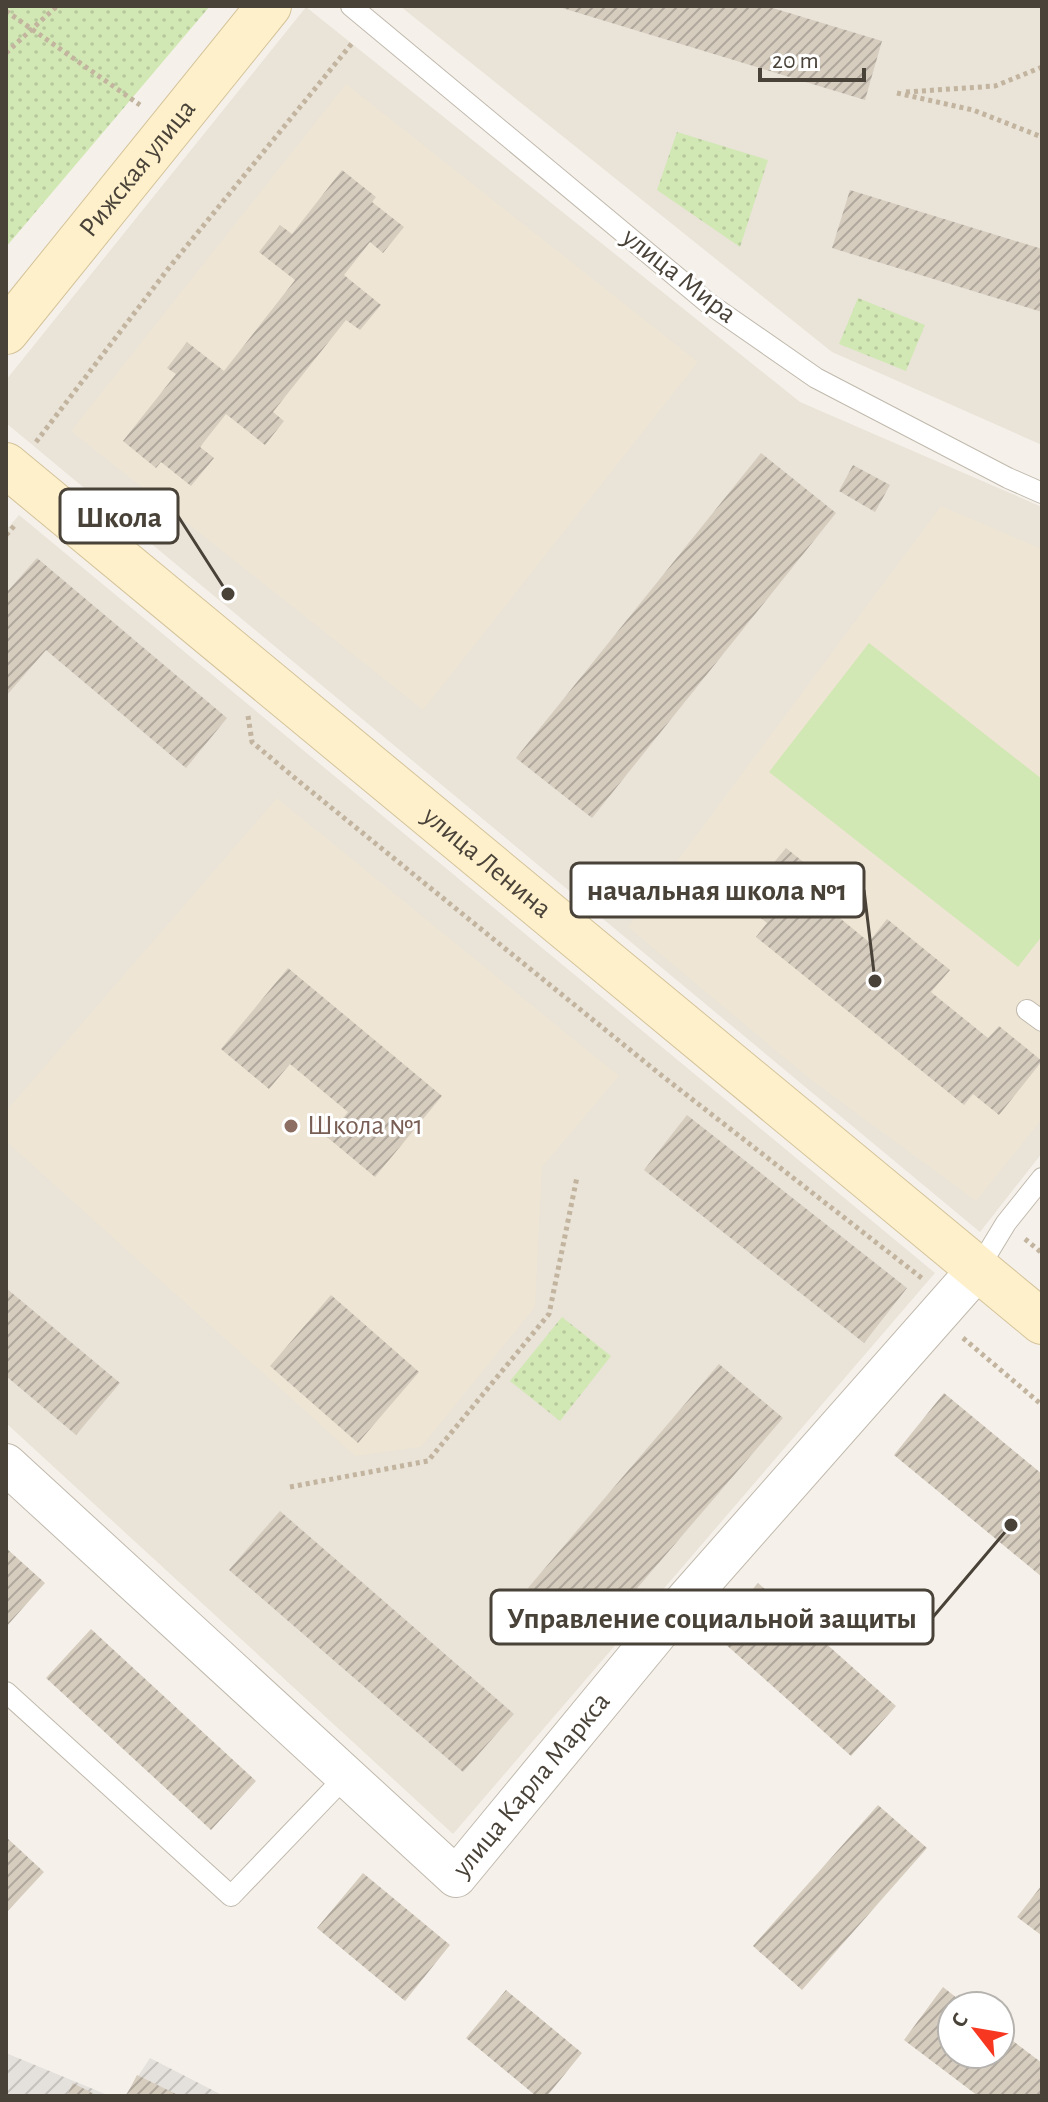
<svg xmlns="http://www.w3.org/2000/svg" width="1048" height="2102" font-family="'Alegreya Sans',sans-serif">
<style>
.residential{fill:#e9e3d8}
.industrial{fill:url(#industrial-furrows)}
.education{fill:#eee5d4}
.grass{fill:#d2e8b4}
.park{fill:url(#park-dots)}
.building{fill:url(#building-hatch)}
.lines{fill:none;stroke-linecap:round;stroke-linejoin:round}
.lane-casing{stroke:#c0b9ad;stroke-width:22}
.street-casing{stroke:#c0b9ad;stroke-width:42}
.secondary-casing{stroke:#d4c39a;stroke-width:46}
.path{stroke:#c2b49e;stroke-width:5;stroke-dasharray:4 4;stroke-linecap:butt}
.lane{stroke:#fff;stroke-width:20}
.street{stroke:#fff;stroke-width:40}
.secondary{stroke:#fef0cb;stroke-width:44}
.education-dot{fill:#8d6e63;stroke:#fff;stroke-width:3}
.labels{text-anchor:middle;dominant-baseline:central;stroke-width:6;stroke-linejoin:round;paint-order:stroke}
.street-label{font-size:28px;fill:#494238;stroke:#fff}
.education-label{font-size:28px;fill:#785e54;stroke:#fff;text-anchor:start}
.leader{fill:none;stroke:#494238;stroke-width:3}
.callout-dot{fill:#494238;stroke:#fff;stroke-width:3}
.callout{fill:#fff;stroke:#494238;stroke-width:3}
.callout-label{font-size:30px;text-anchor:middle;font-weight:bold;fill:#494238}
</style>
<defs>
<pattern id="industrial-furrows" width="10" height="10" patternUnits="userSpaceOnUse" patternTransform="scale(2)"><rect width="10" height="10" fill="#e4e0db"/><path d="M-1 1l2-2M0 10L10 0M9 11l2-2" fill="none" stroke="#c5c1bd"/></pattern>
<pattern id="park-dots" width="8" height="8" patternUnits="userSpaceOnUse" patternTransform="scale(2)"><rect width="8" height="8" fill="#d2e8b4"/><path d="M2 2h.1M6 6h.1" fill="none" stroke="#b6c89c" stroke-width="1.8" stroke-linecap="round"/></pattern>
<pattern id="building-hatch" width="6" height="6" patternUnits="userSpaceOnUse" patternTransform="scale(2)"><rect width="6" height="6" fill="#d6cdbf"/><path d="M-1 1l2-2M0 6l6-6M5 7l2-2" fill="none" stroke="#b0a89c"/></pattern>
</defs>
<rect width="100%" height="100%" fill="#f5f1ea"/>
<path class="residential" d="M400,6H1042V445L832,352Z
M306,7L800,402L1042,507V1153L980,1232L6,423V380Z
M19,515L935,1273L453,1834L6,1423V530Z"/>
<path class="industrial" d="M6,2053L110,2096H6Z
M150,2058L224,2096H125Z"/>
<path class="education" d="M346,84L698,362L423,710L71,431Z
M941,506L1042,549V1119L976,1201L810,1079L628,927Z
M277,798L619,1076L542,1167L535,1307L421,1447L355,1456L6,1141V1111Z"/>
<path class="grass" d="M869,643L1042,779V936L1018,967L769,772Z"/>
<path class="park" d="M6,6H210L6,247Z
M677,132L768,160L740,247L657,190Z
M858,298L925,325L906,371L839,344Z
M562,1317L611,1356L560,1421L510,1381Z"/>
<path class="building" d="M766,6L882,41L865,100L559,7Z
M342,170L376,197L372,202L404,227L383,253L370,242L344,275L381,305L360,330L346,320L273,412L284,421L265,445L226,414L200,447L214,458L191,486L161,462L156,468L123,441L176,374L167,368L187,342L224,371L295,280L259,252L280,225L292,234Z
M850,190L1042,249V312L832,248Z
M761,453L836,513L592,818L516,758Z
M853,465L890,485L875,512L839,491Z
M37,558L227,718L186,768L46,650L6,696V593Z
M786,848L832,885L819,901L869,942L887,919L950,970L931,992L988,1038L999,1026L1042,1061L999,1115L973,1094L964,1105L756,937L767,923L741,902Z
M288,968L442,1096L375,1177L327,1137L348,1112L290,1064L269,1089L221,1049Z
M687,1115L907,1288L864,1343L644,1170Z
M6,1288L120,1383L76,1435L6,1376Z
M331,1295L419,1372L358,1443L270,1366Z
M719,1364L783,1418L591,1642L528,1588Z
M944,1393L1042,1474V1577L894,1455Z
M280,1511L514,1714L463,1772L229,1570Z
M6,1548L45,1583L6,1627Z
M758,1583L896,1706L851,1756L714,1634Z
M91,1629L256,1781L211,1830L46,1678Z
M878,1805L927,1848L802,1990L753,1946Z
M6,1837L44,1872L6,1913Z
M363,1873L450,1945L405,2001L317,1928Z
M1042,1885V1933L1041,1935L1017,1917Z
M943,1987L967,2006H952V2054H1000V2031L1042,2063V2096H978L904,2040Z
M506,1990L582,2053L547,2096H536L466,2038Z
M137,2075L180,2096H126Z
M73,2083L98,2096H67Z"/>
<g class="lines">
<defs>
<path id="lane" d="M351,6L708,303L816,378L1008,478L1042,493
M1027,1010L1042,1021
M978,1269L1006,1223L1042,1178
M6,1692L231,1896L346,1776"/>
<g id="street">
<path id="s1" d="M6,1464L456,1877L663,1626L978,1269"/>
</g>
<g id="secondary">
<path id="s2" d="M6,332L269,6"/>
<path id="s3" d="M6,465L1042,1322"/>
</g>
</defs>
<use href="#lane" class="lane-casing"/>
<use href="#street" class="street-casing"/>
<use href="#secondary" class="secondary-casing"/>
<path class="path" d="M6,11L140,105
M6,53L57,6
M906,92L995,86L1042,67
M897,93L973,110L1042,137
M36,442L168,269L353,42
M6,535L15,525
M248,716L252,742L296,779L661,1075L923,1279
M1025,1239L1042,1253
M963,1338L1042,1405
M290,1487L428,1461L549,1314L577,1177"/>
<use href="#lane" class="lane"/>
<use href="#street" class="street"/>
<use href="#secondary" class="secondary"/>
</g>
<circle class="education-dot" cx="291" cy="1126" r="8"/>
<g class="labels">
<g class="street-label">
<text stroke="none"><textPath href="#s2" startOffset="210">Рижская улица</textPath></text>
<text transform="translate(679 276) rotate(38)">улица Мира</text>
<text stroke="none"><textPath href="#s3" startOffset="624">улица Ленина</textPath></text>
<text stroke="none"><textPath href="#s1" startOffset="730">улица Карла Маркса</textPath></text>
</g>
<g class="education-label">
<text x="307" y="1126">Школа №1</text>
</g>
</g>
<path class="leader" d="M228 594L178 516M875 981L864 890M1011 1525L933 1617"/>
<g class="callout-dot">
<circle cx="228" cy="594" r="8"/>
<circle cx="875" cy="981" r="8"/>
<circle cx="1011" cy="1525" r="8"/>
</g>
<g class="callout">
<rect x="60" y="489" width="118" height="54" rx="8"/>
<rect x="571" y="863" width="293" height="54" rx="8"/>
<rect x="491" y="1590" width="442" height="54" rx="8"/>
</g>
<g class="callout-label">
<text x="119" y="527">Школа</text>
<text x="717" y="900">начальная школа №1</text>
<text x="712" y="1628">Управление социальной защиты</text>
</g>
<rect width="1048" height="2102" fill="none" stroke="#494238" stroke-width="16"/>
<g transform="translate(976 2030) rotate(301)"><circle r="38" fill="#ffffff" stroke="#b6b3af" stroke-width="2"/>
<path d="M0-6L14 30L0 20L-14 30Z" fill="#f7371f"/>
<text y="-12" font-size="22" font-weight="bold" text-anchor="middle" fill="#494238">С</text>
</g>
<path d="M760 68v12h104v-12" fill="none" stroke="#494238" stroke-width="4"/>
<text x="772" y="68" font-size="24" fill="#494238" stroke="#ffffff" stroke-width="6" paint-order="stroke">20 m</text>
</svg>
